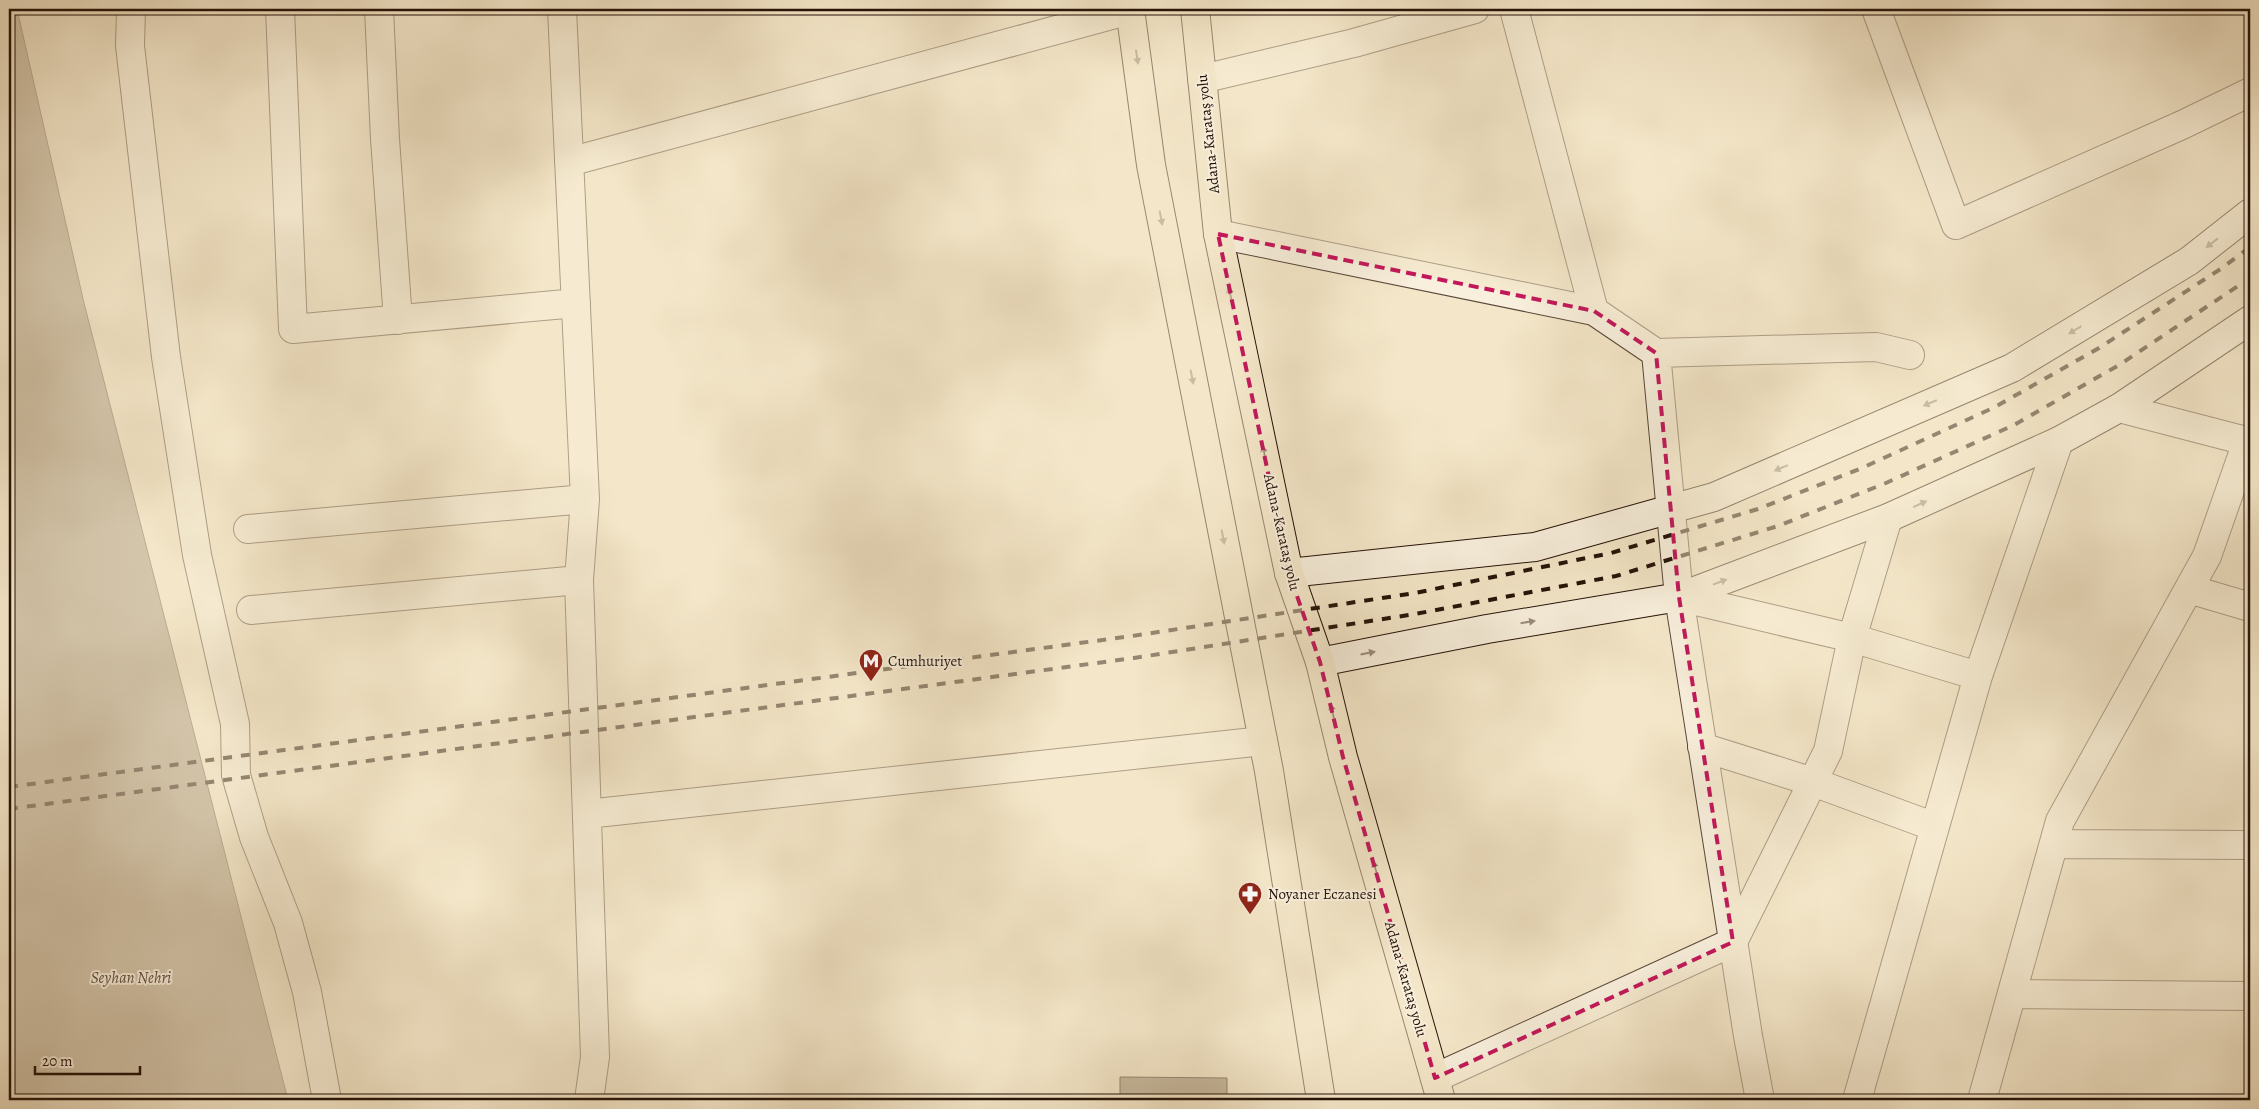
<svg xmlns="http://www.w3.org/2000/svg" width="2259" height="1109" font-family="Alegreya,serif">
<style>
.water{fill:#ae9e87;stroke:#776654}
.building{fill:#91806c;stroke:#251107}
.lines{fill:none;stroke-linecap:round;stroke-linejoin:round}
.street-casing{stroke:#594638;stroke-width:30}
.secondary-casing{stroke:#251107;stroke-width:30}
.primary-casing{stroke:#251107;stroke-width:30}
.street{stroke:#f8efdc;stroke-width:28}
.secondary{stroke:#f8efdc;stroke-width:28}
.primary{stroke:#f4e7c9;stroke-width:28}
.rail{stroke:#251107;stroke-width:4;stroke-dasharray:9 9;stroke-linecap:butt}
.oneway{fill:#978772}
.oneway2{fill:#998b7c}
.marked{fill:none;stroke:#c2185b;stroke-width:4;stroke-dasharray:10 6;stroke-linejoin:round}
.labels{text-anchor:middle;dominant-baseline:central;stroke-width:4;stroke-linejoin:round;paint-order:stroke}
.street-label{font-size:15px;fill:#251107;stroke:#f8efdc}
.poi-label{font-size:15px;fill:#251107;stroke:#f8efdc;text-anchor:start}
.water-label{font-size:16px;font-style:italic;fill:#635041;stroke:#f8efdc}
</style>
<rect width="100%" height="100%" fill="#f4e7c9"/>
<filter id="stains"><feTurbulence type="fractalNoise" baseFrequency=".004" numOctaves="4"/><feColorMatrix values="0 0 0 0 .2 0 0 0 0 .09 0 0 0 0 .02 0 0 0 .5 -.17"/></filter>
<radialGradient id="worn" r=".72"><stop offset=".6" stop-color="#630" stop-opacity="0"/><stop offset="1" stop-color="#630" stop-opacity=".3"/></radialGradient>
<path class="water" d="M9,9H17L84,303L288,1100H9Z"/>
<path class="building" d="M1120,1077L1227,1078V1100H1120Z"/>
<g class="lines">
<defs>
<path id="street" d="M131,9L130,46L166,357L197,555L235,724L236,775L254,837L288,923L307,992L327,1100
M280,9L293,329L576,303
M379,9L385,139L398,320
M562,9L585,499L579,580L595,1057L589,1100
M1514,9L1594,311
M1876,9L1956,225L2182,125L2250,92
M1202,79L1354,43L1475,9
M569,162L1130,10
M1218,234L1594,311L1656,353L1876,347L1910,355
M1656,353L1679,597L1748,1036L1760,1100
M2119,408L2250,442
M248,529L585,499
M2189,589L2250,607
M1679,597L1852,638L1978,676
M251,610L579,580
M1702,747L1813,782L1935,827
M587,814L1263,741
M2054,844L2250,845
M2012,994L2250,996
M1435,1078L1733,942L1828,751L1852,638L1888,518
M1857,1100L1978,676L2059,441
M1982,1100L2060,821L2207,556L2247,442"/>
<path id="secondary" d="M1289,573L1535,547L1714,497L2012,368L2189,261L2250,213
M1320,662L1487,629L1679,597L1888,518L2059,441L2119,408L2250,320"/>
<path id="primary" d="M1130,9L1151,165L1269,771L1321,1100
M1195,9L1218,234L1289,573L1320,662L1343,757L1441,1100"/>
</defs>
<use href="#street" class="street-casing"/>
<use href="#secondary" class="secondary-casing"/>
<use href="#primary" class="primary-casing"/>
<use href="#street" class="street"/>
<use href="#secondary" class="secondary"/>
<use href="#primary" class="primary"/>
<path class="rail" d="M9,787L1132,636L1415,593L1611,553L1758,509L1862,468L1995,407L2099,348L2222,268L2250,247
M9,809L1134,658L1415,614L1616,576L1778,526L1886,483L2014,425L2119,365L2250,278"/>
</g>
<defs><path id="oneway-solid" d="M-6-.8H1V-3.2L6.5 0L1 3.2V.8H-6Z" transform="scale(1.25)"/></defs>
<g class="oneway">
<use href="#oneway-solid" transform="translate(1137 57) rotate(82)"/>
<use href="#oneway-solid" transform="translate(1161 218) rotate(79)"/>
<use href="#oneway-solid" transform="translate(1230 294) rotate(-102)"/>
<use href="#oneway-solid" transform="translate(1192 377) rotate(79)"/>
<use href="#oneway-solid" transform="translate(1264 453) rotate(-102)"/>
<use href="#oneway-solid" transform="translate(1223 537) rotate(79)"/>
<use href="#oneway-solid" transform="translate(1332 711) rotate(-103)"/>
<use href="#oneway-solid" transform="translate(1375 868) rotate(-106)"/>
</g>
<g class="oneway2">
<use href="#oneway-solid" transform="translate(2212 243) rotate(142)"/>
<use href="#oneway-solid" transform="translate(2075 330) rotate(149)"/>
<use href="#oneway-solid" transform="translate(1930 403) rotate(157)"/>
<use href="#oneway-solid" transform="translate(1781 468) rotate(157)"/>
<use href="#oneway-solid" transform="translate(1920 504) rotate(-24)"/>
<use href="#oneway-solid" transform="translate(1720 582) rotate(-21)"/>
<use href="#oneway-solid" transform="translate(1528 622) rotate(-9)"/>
<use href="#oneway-solid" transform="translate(1368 653) rotate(-11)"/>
</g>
<path d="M0 0H2259V1109H0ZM1218,234L1594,311L1656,353L1679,597L1733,942L1435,1078L1343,757L1320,662L1289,573Z" fill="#f4e7c9" fill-opacity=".55" fill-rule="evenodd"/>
<path class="marked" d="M1218,234L1594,311L1656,353L1679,597L1733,942L1435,1078L1343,757L1320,662L1289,573Z"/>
<defs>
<symbol id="metro-pin" viewBox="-11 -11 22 30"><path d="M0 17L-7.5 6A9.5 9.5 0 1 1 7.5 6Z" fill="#8f2418" stroke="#f8efdc"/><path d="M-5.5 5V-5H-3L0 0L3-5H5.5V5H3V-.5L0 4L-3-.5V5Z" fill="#fff"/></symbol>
<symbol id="pharmacy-pin" viewBox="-11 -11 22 30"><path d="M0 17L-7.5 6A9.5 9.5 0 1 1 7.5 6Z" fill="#8f2418" stroke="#f8efdc"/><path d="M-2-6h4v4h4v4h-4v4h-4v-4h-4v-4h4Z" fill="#fff"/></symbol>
</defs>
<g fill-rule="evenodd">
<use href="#metro-pin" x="857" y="647" width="28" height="38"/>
<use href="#pharmacy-pin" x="1236" y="880" width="28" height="38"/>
</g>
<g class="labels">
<g class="street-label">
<text transform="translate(1208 134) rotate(-96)">Adana-Karataş yolu</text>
<text transform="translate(1282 532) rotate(77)">Adana-Karataş yolu</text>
<text transform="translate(1406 979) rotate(74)">Adana-Karataş yolu</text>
</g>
<g class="poi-label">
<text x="888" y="661">Cumhuriyet</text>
<text x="1268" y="894">Noyaner Eczanesi</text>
</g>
<g class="water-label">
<text x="131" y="978">Seyhan Nehri</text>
</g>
</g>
<rect width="2259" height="1109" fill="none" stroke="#f4e7c9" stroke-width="30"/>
<rect x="10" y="10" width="2239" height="1089" fill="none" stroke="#251107" stroke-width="2.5"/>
<rect x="15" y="15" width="2229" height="1079" fill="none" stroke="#251107"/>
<path d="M35 1066v8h105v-8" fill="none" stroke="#251107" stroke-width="2.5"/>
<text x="42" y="1066" font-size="15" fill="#251107" stroke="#f8efdc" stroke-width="4" paint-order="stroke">20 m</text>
<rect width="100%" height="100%" filter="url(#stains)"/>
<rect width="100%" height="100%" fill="url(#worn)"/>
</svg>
